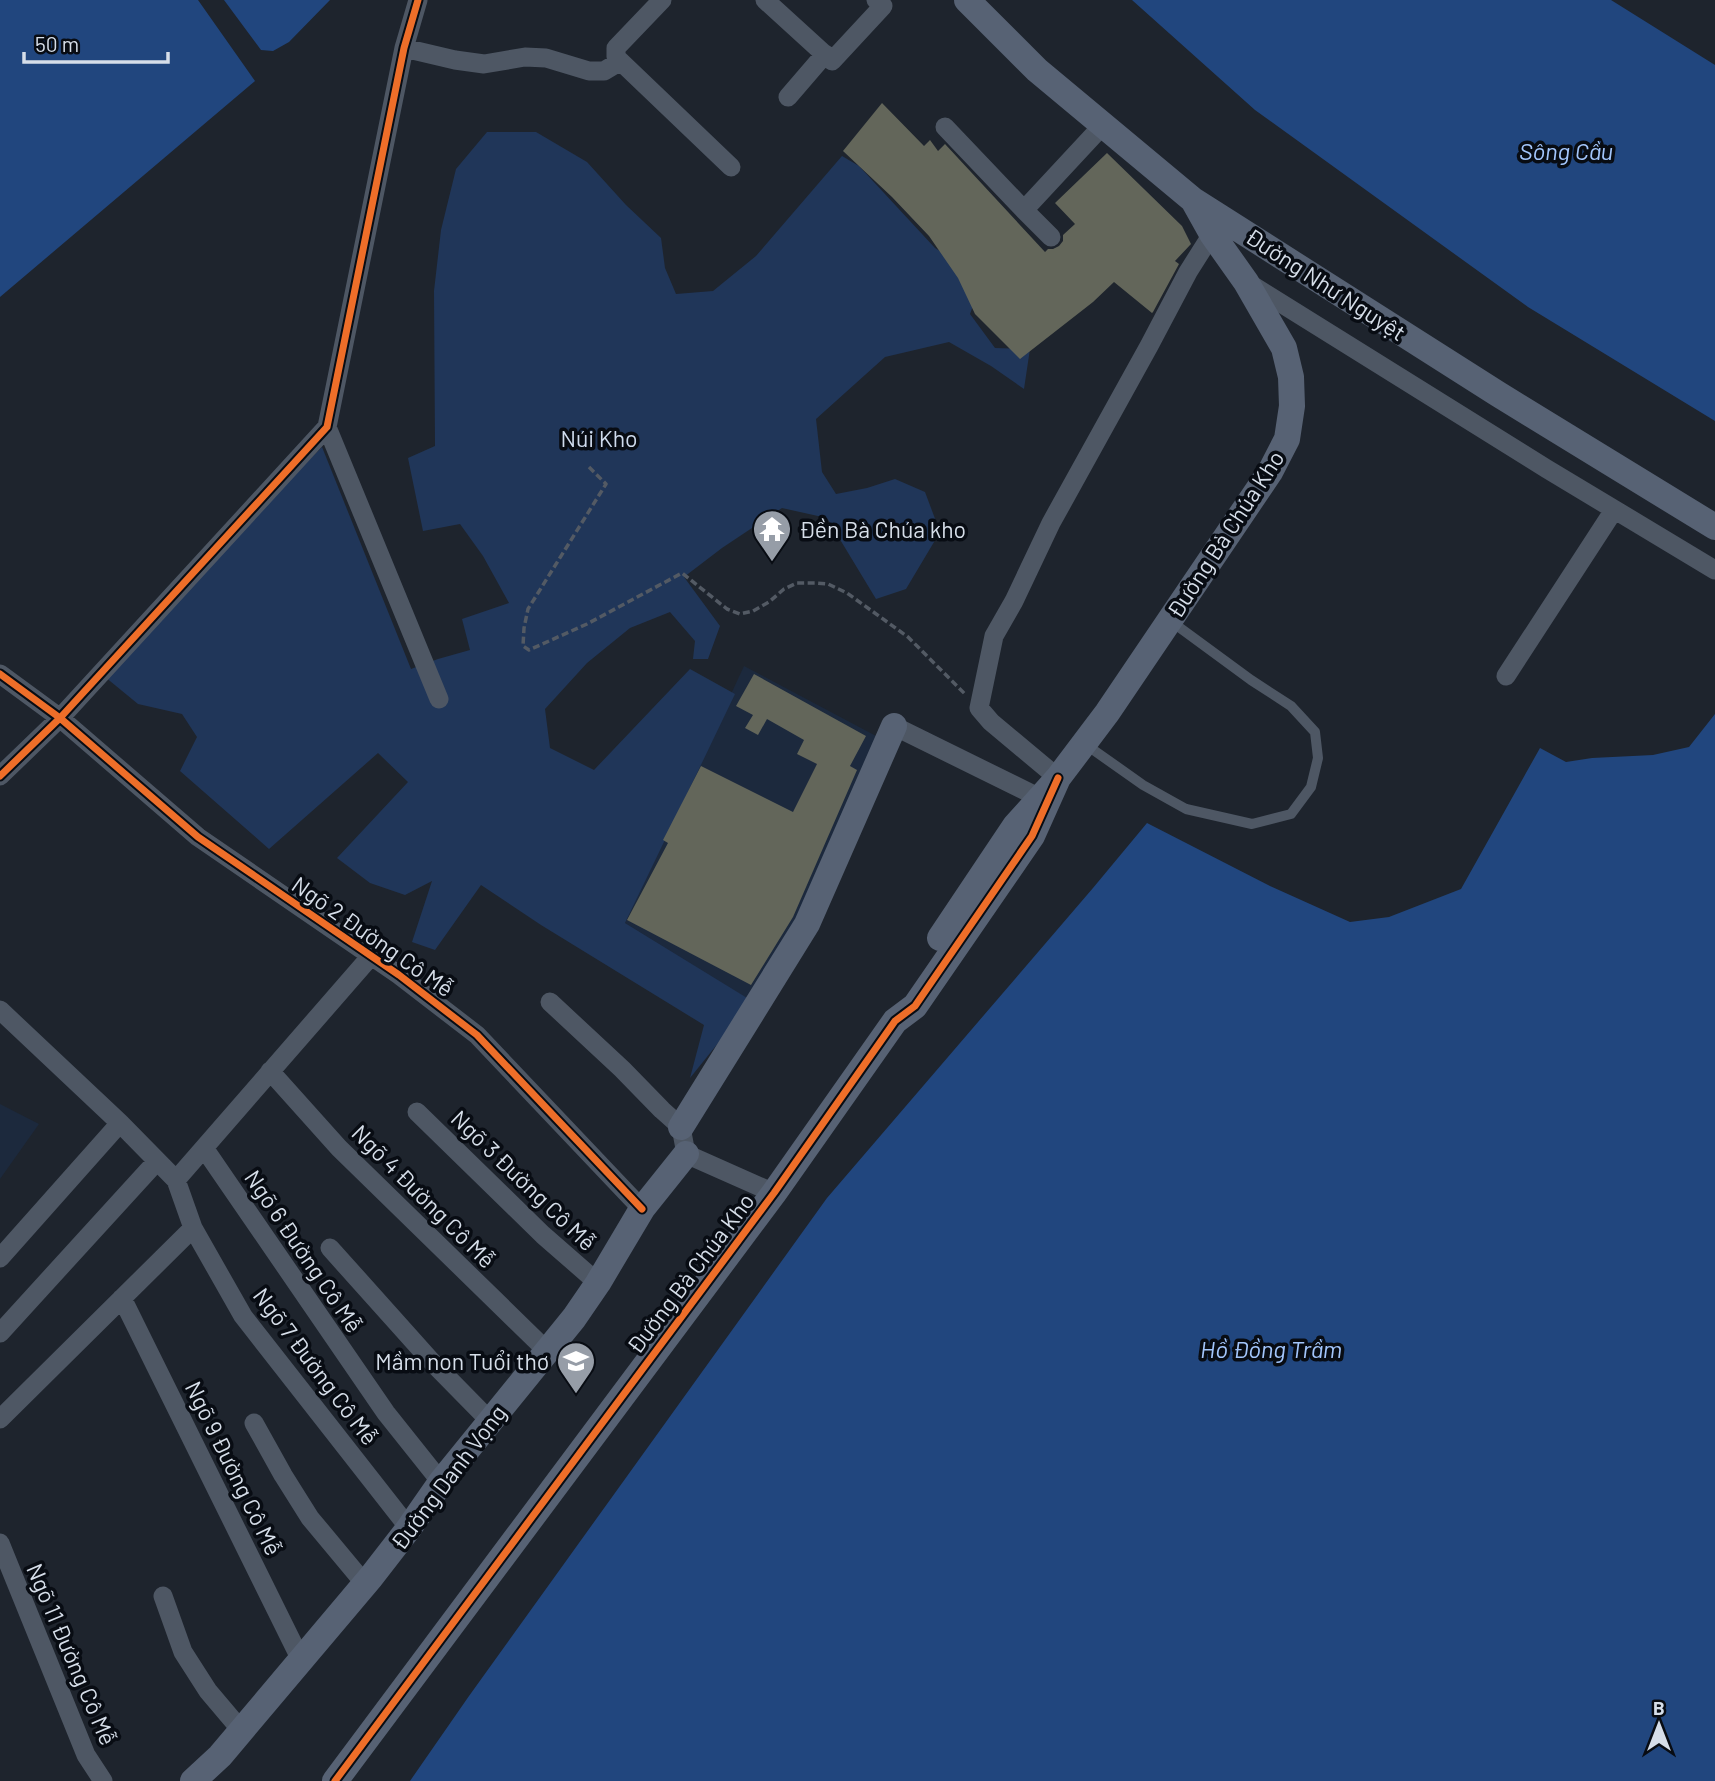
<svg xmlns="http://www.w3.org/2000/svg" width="1715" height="1781" font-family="Barlow,sans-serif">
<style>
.built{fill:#1c293d}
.green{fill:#203659}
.water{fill:#21467e}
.building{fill:#63665a}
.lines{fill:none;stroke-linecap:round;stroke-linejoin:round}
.path{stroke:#535a64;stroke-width:3.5;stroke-dasharray:7 3.5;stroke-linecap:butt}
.lane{stroke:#4e5764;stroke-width:10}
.street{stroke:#4e5764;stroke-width:19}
.secondary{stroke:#576274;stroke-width:26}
.cycleway-casing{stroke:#080c13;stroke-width:11}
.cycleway{stroke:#ee6e29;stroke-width:7}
.labels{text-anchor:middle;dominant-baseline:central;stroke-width:7;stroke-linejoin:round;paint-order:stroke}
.street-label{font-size:23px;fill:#d6dee9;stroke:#080c13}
.park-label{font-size:23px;fill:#cfdbed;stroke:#080c13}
.poi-label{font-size:23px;fill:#d6dee9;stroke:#080c13;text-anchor:start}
.water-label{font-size:24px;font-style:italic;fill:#a3c6fc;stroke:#080c13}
</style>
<rect width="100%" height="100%" fill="#1e242d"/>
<path class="built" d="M744,666L878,737L811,909L751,1001L625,923Z
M0,1104L39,1124L0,1179Z"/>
<path class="green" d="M487,132H536L587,162L626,205L661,238L665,268L676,294L713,291L756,256L842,156L859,166L935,248L964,266L979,289L970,314L995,348L1030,349L1024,389L991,366L949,342L885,357L816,419L822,472L836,494L867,488L895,479L925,492L940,532L906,589L876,599L827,518L782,508L722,548L684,577L720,626L708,659H693L695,641L670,612L630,628L587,663L545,709L550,748L594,770L690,669L735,694L625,923L752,1001L690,1078L704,1025L541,925L481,885L435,950L412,942L432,881L405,895L370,883L337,858L408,782L378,753L269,849L180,771L197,737L182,714L138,704L99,672L322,447L411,669L438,659L470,650L462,619L509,603L483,556L460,524L423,531L408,458L435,446L434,291L441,230L456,169Z"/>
<path class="water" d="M0,0H198L255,81L0,297Z
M224,0H330L289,42L273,51L261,50Z
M1132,0H1611L1715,65V421L1528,307L1255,110Z
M1715,714V1781H410L469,1696L827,1198L1093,888L1147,823L1270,886L1350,922L1389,917L1461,889L1540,748L1566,762L1592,758L1653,755L1689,747Z"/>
<path class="building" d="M882,103L924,146L930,140L938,151L945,144L1045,252L1048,249H1053L1059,246L1063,241V235L1075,224L1055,203L1107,153L1182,226L1191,244L1175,261L1179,264L1153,312L1152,313L1114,282L1093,302L1020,359L975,314L958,278L929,236L892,197L843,151Z
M754,674L866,736L850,766L857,770L793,917L751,985L627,920L668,843L663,840L701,766L793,812L817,764L797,754L804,740L767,719L758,735L745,728L753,715L736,706Z"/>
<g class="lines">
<path class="path" d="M589,467L606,484L528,609L524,628L523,646L529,650L587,624L682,573L727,609L740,614L753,611L769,602L784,589L797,583H816L828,584L847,593L908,637L965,694"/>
<path class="lane" d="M1085,744L1143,785L1186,809L1252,824L1291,814L1311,787L1318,758L1315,732L1291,706L1251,680L1172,622"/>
<path class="street" d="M662,0L616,48V57L731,167
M765,0L832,61L883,6L876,0
M404,48L455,60L484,64L525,57L546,58L589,71H604L619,62
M788,97L825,54
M945,127L1024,210L1103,125
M1024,210L1051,237
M1247,282L1547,469L1715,570
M327,427L439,699
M0,674L60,718L198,837L399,975L477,1035L642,1209
M1506,676L1614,510
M894,726L1040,798
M0,776L60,718L327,427L404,48L418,0
M1058,778L991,722L979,708L994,636L1014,601L1051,523L1149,346L1188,272L1212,234
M550,1002L622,1069L662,1110L681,1127L686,1154L774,1193
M0,1010L120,1123L176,1180L193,1228L0,1419
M270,1071L339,1148L547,1351
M417,1112L543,1235L598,1283
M204,1148L386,1413L441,1482
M176,1180L371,956
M193,1228L243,1316L409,1528
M330,1248L433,1363L490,1421
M0,1258L120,1123
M122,1298L301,1660
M0,1333L157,1161
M254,1423L283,1475L310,1518L365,1584
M0,1543L86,1755L103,1781
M163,1596L183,1652L208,1691L241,1730"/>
<path class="secondary" d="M967,0L1037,70L1193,200L1498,394L1715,527
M940,938L1015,826L1058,778L1107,713L1270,472L1287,439L1292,406L1291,377L1284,348L1246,282L1212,234L1193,200
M681,1127L807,924L894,726
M193,1781L220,1756L371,1577L409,1528L441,1482L574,1318L598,1283L642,1209L686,1154
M335,1781L774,1193L895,1021L915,1006L1032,836L1058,778"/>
<defs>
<path id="cycleway" d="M0,674L60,718L198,837L399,975L477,1035L642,1209
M0,776L60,718L327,427L404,48L418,0
M335,1781L774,1193L895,1021L915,1006L1032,836L1058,778"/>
</defs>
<use href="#cycleway" class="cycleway-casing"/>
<use href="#cycleway" class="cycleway"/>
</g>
<defs>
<symbol id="temple-pin" viewBox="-11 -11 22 30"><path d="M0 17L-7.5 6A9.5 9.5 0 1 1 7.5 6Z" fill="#969da7" stroke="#080c13"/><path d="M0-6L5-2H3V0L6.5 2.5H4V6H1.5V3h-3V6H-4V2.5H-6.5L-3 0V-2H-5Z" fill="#fff"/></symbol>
<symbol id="school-pin" viewBox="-11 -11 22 30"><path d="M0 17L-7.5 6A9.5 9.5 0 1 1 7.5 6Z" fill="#969da7" stroke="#080c13"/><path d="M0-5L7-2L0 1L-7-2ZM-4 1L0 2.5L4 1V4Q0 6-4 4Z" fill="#fff"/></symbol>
</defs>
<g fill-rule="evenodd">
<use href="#temple-pin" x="750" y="507" width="44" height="60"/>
<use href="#school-pin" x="554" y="1339" width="44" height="60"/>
</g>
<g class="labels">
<g class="street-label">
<text transform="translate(1326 284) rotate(33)">Đường Như Nguyệt</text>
<text transform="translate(1225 534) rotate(-57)">Đường Bà Chúa Kho</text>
<text transform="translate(373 936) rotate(35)">Ngõ 2 Đường Cô Mễ</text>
<text transform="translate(524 1180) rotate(44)">Ngõ 3 Đường Cô Mễ</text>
<text transform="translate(424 1196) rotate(45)">Ngõ 4 Đường Cô Mễ</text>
<text transform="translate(304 1251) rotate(56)">Ngõ 6 Đường Cô Mễ</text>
<text transform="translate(690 1273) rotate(-53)">Đường Bà Chúa Kho</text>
<text transform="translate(316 1366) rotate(53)">Ngõ 7 Đường Cô Mễ</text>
<text transform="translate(234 1468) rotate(64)">Ngõ 9 Đường Cô Mễ</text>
<text transform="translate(448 1477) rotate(-53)">Đường Danh Vọng</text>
<text transform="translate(72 1654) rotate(67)">Ngõ 11 Đường Cô Mễ</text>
</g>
<g class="park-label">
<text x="599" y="438">Núi Kho</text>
</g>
<g class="poi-label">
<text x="799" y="529">Đền Bà Chúa kho</text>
<text x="549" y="1361" text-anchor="end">Mầm non Tuổi thơ</text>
</g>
<g class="water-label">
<text x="1566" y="150">Sông Cầu</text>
<text x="1271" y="1348">Hồ Đồng Trầm</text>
</g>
</g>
<g transform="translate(1659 1725)" stroke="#080c13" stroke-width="5" paint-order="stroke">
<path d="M0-5L12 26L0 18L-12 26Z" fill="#d6dee9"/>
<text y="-10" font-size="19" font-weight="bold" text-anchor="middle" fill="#d6dee9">B</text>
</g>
<path d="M24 52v10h144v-10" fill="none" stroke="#d6dee9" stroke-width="3.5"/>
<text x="35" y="52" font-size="21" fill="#d6dee9" stroke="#080c13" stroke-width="5" paint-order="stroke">50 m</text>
</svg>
